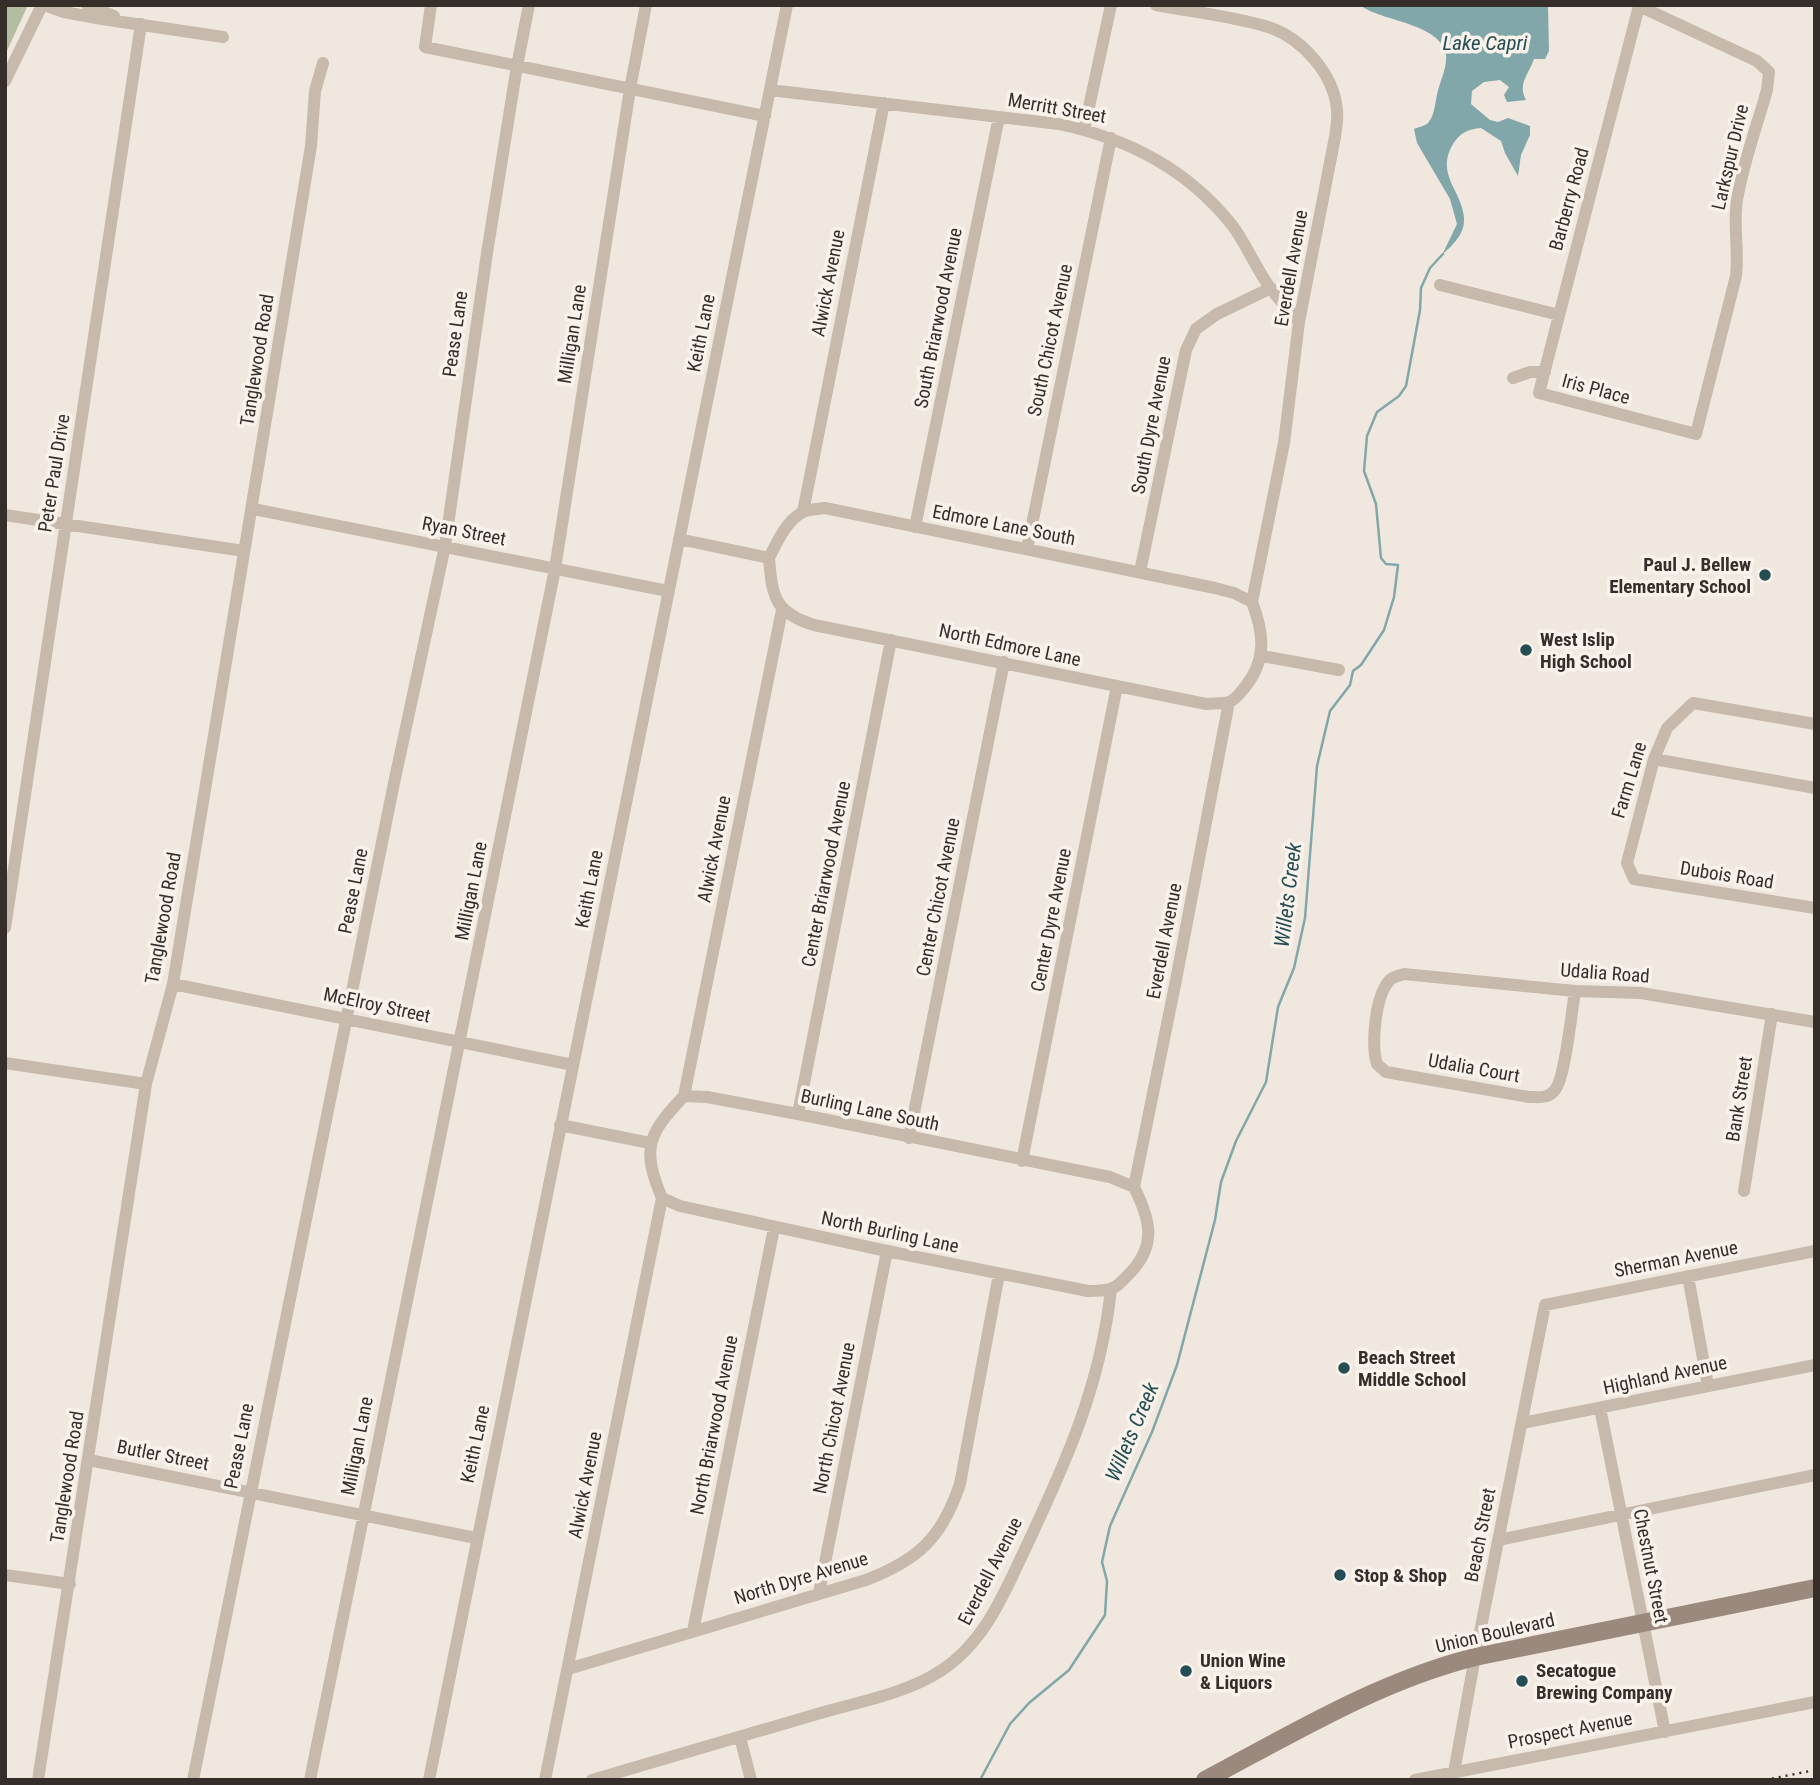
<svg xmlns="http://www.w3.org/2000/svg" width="1820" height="1785" font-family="'Roboto Condensed',sans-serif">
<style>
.green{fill:#b3bea0}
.water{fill:#81a7aa}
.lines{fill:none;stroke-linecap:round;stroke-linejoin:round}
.stream{stroke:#81a7aa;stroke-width:2.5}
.street{stroke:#c7b9ac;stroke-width:12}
.secondary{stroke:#9b897d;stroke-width:18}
.rail{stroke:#362e2a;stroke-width:2.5;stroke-dasharray:2 5;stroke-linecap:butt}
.poi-dot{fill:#244e53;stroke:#f8f2eb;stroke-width:2.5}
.labels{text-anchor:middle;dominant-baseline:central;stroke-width:7;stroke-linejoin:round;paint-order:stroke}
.street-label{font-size:19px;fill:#362e2a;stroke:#f8f2eb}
.poi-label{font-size:19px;font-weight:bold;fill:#362e2a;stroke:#f8f2eb;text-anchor:start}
.water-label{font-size:21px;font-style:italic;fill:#244e53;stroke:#f8f2eb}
</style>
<rect width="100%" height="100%" fill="#f0e8df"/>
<path class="green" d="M5,5H28L5,55Z"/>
<path class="water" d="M1360,5H1548L1549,51L1545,59H1534C1529,74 1517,84 1526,100L1507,102L1504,95L1509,87L1500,80L1484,82L1472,91L1471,104L1490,120L1498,122L1508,118L1530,126V135L1521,155L1518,176L1505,153L1501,141L1481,128C1468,129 1460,133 1453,144C1435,175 1462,190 1464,218C1465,234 1453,245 1442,255L1457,224L1450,199L1417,143L1414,129C1418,127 1425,126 1428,123C1436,114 1435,98 1439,87C1442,77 1447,66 1446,55C1440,22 1381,22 1360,5Z"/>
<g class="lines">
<path class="stream" d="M980,1780L1010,1724L1029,1703L1069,1670L1105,1615L1107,1581L1102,1562L1110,1526L1152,1432L1177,1365L1215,1220L1221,1182L1236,1141L1266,1082L1278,1007L1294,968L1305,918L1317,766L1330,711L1350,685L1353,671L1361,665L1384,630L1394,597L1398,565L1386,564L1381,558L1376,504L1364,471L1367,436L1377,412L1399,396L1406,386L1420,310L1421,288L1430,268L1443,254"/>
<path class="street" d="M44,5L64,12L102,19L223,37
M87,5L114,16
M431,5L425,47L765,116
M1639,6L1757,61L1769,72L1767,90C1757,126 1743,163 1737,200C1733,225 1739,250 1736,276L1696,434L1539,393L1639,6L1640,5
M5,81L42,5
M770,90L1059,124C1129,139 1187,169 1232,225C1247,245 1256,269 1271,289C1279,300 1290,311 1299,322
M1084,130L1111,5
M1440,285L1559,315
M1513,378L1530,372H1545
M253,509L668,591
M803,512L884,103
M5,515L244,551
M915,527L999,117
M679,539L769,558
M1027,549L1111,138
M769,558C772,597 775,613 814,625L1206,704C1213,703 1223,704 1229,702C1235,700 1241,692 1245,687C1267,660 1264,633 1252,602L1284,443L1299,322L1335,137C1336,129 1338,119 1337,110C1334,74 1302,38 1268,27C1232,16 1193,12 1156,5
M769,558C777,542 786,521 803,512C809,509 818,509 825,508L1215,588L1234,593L1252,602
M1140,572L1186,350L1196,329L1217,314L1271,288
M1262,656L1339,670
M1815,724L1693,703L1667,728L1654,759L1627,863L1634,879L1815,908
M1654,759L1815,788
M5,928L141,24
M173,984L573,1065
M1575,991C1572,1009 1565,1079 1555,1090C1548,1099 1539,1097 1529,1097L1386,1072L1377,1064C1371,1044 1375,997 1389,981C1393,976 1399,976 1404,974L1575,991L1641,993L1815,1022
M5,1063L146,1084
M684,1096L707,1097L798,1114L1110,1177L1134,1187C1150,1219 1157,1244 1131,1272C1125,1278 1118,1287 1110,1289C1103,1291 1095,1291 1088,1291L887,1251L680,1206L662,1198C641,1148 648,1134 684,1096Z
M684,1096L782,610
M798,1114L891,640
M560,1125L650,1143
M909,1138L1004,662
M1022,1161L1117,686
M1134,1187L1176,980L1229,702
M1744,1191L1772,1014
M1688,1276L1708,1386
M1600,1408L1665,1732
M1522,1423L1815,1365
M89,1460L476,1538
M1498,1540L1815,1475
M5,1575L70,1584
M819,1593L887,1251
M693,1631L774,1228
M568,1669L866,1580C918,1560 942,1538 960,1484L999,1274
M740,1737L751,1780
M1454,1772L1475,1657L1545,1305L1815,1251
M38,1780L146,1084L173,984L311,146L315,91L323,63
M193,1780L394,783L445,546L487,253L517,66L529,5
M310,1780L555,569L630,89L646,5
M429,1780L787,5
M545,1780L662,1198
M592,1780C667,1758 742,1736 817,1714C858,1702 906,1694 942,1670C986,1641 1005,1591 1027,1545C1067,1460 1101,1384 1111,1289
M1415,1780L1815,1702"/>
<path class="secondary" d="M1205,1780C1292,1734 1379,1681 1475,1657L1815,1588"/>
<path class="rail" d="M1765,1780L1815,1770"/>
</g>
<g class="poi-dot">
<circle cx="1765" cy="575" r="7"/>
<circle cx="1526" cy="650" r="7"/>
<circle cx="1344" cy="1368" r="7"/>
<circle cx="1340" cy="1575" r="7"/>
<circle cx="1186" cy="1671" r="7"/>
<circle cx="1522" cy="1681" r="7"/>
</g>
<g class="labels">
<g class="street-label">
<text transform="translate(1057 108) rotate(10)">Merritt Street</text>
<text transform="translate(1730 157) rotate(-77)">Larkspur Drive</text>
<text transform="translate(1569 199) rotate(-75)">Barberry Road</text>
<text transform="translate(1291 268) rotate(-80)">Everdell Avenue</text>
<text transform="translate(828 283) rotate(-79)">Alwick Avenue</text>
<text transform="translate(938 318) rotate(-79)">South Briarwood Avenue</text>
<text transform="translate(701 333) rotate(-79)">Keith Lane</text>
<text transform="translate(455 334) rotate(-82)">Pease Lane</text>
<text transform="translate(572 334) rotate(-81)">Milligan Lane</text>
<text transform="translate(1050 340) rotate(-78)">South Chicot Avenue</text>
<text transform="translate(257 360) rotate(-81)">Tanglewood Road</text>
<text transform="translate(1596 389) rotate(15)">Iris Place</text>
<text transform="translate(1151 425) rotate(-79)">South Dyre Avenue</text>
<text transform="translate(54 473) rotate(-81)">Peter Paul Drive</text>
<text transform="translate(1004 525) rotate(11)">Edmore Lane South</text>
<text transform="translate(464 531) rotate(11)">Ryan Street</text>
<text transform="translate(1010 645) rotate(12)">North Edmore Lane</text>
<text transform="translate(1629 780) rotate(-73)">Farm Lane</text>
<text transform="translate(714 849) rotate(-79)">Alwick Avenue</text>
<text transform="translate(826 874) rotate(-79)">Center Briarwood Avenue</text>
<text transform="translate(1727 875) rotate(9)">Dubois Road</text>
<text transform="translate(589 889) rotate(-79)">Keith Lane</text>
<text transform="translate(353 891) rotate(-79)">Pease Lane</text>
<text transform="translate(471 891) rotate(-79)">Milligan Lane</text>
<text transform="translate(938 897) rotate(-79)">Center Chicot Avenue</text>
<text transform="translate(163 918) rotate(-80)">Tanglewood Road</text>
<text transform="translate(1051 920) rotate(-79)">Center Dyre Avenue</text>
<text transform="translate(1164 941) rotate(-79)">Everdell Avenue</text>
<text transform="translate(1605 973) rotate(4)">Udalia Road</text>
<text transform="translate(377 1005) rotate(12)">McElroy Street</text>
<text transform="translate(1474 1068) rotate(10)">Udalia Court</text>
<text transform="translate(1739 1099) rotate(-81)">Bank Street</text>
<text transform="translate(870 1110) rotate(12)">Burling Lane South</text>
<text transform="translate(890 1232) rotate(12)">North Burling Lane</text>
<text transform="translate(1676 1259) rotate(-11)">Sherman Avenue</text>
<text transform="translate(1665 1375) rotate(-12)">Highland Avenue</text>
<text transform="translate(834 1418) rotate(-79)">North Chicot Avenue</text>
<text transform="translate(714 1425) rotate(-79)">North Briarwood Avenue</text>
<text transform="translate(475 1444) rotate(-78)">Keith Lane</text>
<text transform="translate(239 1446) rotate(-79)">Pease Lane</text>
<text transform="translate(357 1446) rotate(-79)">Milligan Lane</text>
<text transform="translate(163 1455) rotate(11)">Butler Street</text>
<text transform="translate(67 1477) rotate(-81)">Tanglewood Road</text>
<text transform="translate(585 1485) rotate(-79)">Alwick Avenue</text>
<text transform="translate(1480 1535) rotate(-79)">Beach Street</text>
<text transform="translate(1651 1566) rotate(79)">Chestnut Street</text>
<text transform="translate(990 1571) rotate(-63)">Everdell Avenue</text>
<text transform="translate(801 1578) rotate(-17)">North Dyre Avenue</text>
<text transform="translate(1495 1633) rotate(-13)">Union Boulevard</text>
<text transform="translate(1570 1730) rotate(-11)">Prospect Avenue</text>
</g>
<g class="poi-label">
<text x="1751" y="564" text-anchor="end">Paul J. Bellew<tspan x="1751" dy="22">Elementary School</tspan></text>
<text x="1540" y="639">West Islip<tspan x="1540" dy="22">High School</tspan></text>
<text x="1358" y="1357">Beach Street<tspan x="1358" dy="22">Middle School</tspan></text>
<text x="1354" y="1575">Stop &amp; Shop</text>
<text x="1200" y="1660">Union Wine<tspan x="1200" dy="22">&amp; Liquors</tspan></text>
<text x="1536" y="1670">Secatogue<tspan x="1536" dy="22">Brewing Company</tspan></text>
</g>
<g class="water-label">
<text x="1485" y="43">Lake Capri</text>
<text transform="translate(1288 895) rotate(-83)">Willets Creek</text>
<text transform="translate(1132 1432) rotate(-67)">Willets Creek</text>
</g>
</g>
<rect width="1820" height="1785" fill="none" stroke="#362e2a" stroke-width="14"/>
</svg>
